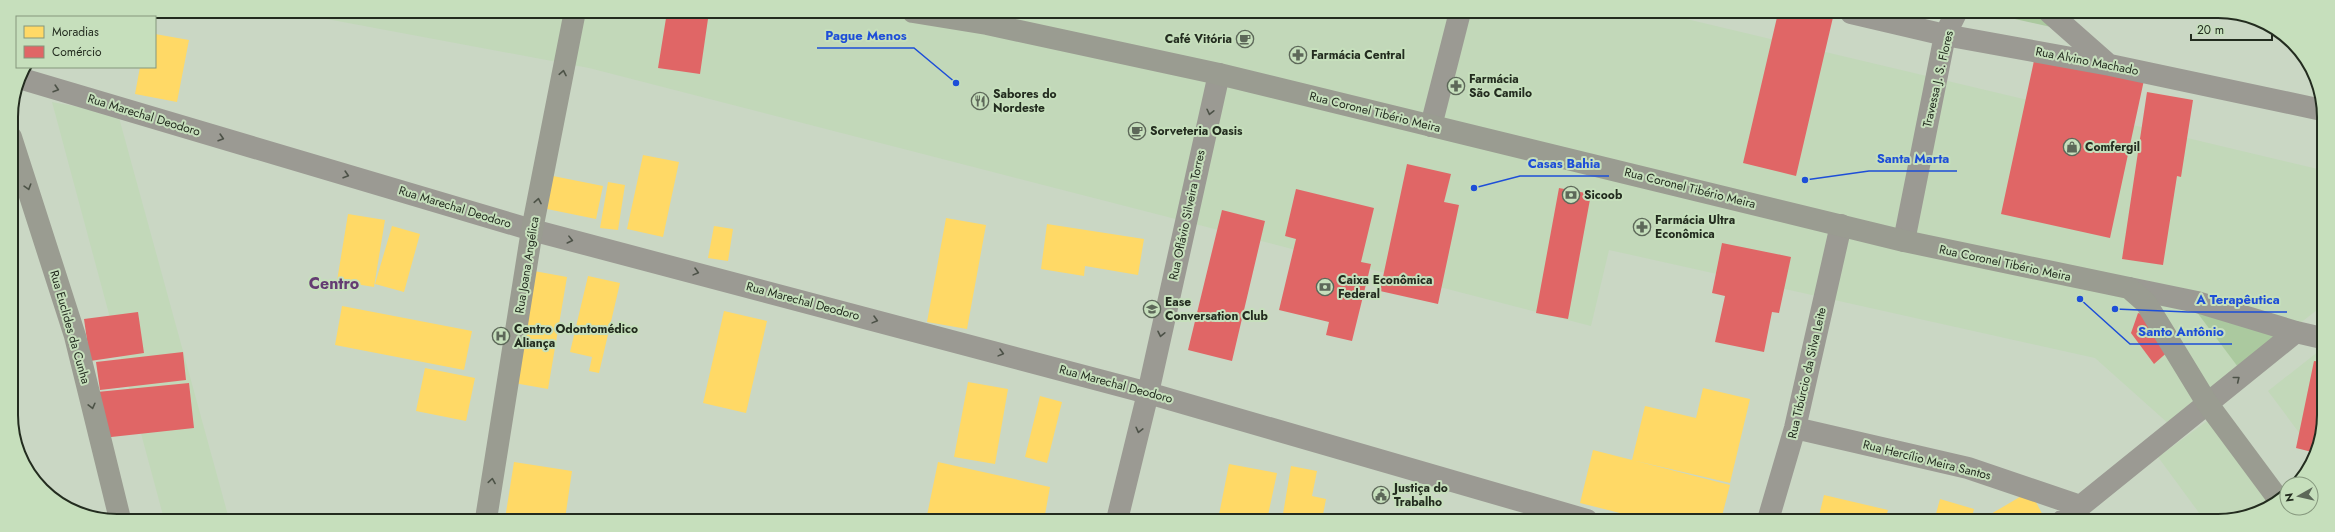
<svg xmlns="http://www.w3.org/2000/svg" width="2335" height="532" font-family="Jost,sans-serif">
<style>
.built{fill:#c2d8b9}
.green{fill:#abc99f}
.homes{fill:#ffd966}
.shops{fill:#e06666}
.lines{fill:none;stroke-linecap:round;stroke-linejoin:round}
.minor{stroke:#9b9a93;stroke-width:22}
.major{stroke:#9a9c91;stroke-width:22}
.oneway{stroke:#4d5347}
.oneway2{stroke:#4d5248}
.labels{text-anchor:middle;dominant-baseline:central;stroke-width:4;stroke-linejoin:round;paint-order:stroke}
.poi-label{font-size:12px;font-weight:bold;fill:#232c1f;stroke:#c6dfbc;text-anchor:start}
.street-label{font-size:12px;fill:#232c1f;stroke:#c6dfbc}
.district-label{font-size:16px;font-weight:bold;fill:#643b72;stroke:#c6dfbc}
.rim{fill:none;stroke:#232c1f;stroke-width:2}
.leader{fill:none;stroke:#1d4ed8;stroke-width:1.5}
.callout-dot{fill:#1d4ed8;stroke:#c6dfbc;stroke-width:1.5}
.callout-label{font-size:13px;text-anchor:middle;font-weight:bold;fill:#1d4ed8;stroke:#c6dfbc;stroke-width:4;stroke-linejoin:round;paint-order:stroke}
</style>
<rect width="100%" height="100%" fill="#cad7c4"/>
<path class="built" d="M284,11L1657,12L2322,170V306L2170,425L2095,358L1794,291L1609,250L1591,326L589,68Z
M52,102L118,114L229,519H164Z
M2319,351H2322V435L2315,454L2268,391Z
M2218,413L2282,498L2258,513L2225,521H2205L2158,457Z"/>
<path class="green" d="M1988,13H2063L2087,35Z
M2193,307L2288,328L2238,367Z"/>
<path class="homes" d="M155,34L189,40L177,102L135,94L140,67H155Z
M643,155L679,162L663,237L627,229Z
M553,176L603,186L596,219L547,209Z
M608,182L625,185L618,230L600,228Z
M348,214L385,220L374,287L337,281Z
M946,218L986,225L967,329L927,322Z
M1047,224L1144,239L1138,275L1085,266L1084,276L1041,269Z
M392,226L420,234L404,292L375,284Z
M714,226L733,229L728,261L708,258Z
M534,271L567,277L548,389L514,383Z
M588,276L620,283L599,373L589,371L592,357L570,352Z
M342,306L472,331L464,370L335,345Z
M724,311L767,321L746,413L703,403Z
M425,368L475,378L466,421L416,411Z
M968,382L1008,389L995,464L954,457Z
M1703,388L1750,399L1730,483L1632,460L1645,406L1696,418Z
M1040,396L1062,402L1047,463L1025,457Z
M1593,450L1730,485L1721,520H1648L1580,503Z
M514,462L572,471L565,519H505Z
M938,462L1050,487L1044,520H926Z
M1229,464L1277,473L1267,520H1218Z
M1291,466L1317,471L1312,496L1326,499L1322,520H1282Z
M2030,491L2046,521H1979Z
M1824,495L1888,510L1885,520H1818Z
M1940,499L1974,509L1971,521H1934Z"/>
<path class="shops" d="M667,12H709L700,74L658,68Z
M1778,13H1834L1796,176L1743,163Z
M2035,56L2144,80L2110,238L2001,214Z
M2147,92L2193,100L2181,177L2177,176L2163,265L2122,259Z
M1407,164L1451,174L1444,202L1459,205L1438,304L1380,291Z
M1559,188L1591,194L1568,319L1536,313Z
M1296,189L1374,208L1361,262L1371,264L1352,341L1326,335L1329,322L1279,310L1296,239L1285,236Z
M1222,210L1265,221L1232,361L1188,350Z
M1722,243L1791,257L1779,313L1772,312L1764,352L1715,342L1725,296L1712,293Z
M138,312L144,353L90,361L84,319Z
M2138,313L2153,318L2171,349L2154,364L2131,333Z
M183,352L186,380L100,390L96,362Z
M2314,361L2322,362V435L2316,453L2296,448Z
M189,383L194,428L102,438L97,392Z"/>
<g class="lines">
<path class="minor" d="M1851,13L1945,35L2110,65L2322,110
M2050,13L2109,65
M19,78L532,230L1148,393L1587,520
M1431,126L1460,12
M1904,241L1945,35L1956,13
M2129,288L2197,302L2296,332L2322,338
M1795,428L1968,468L2080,506
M1117,520L1148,393L1219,74
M1768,520L1795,428L1841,225
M2062,521L2296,332"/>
<path class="major" d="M913,12L987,24L1219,74L1904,241L2129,288L2146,303L2207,403L2279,500
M11,137L75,336L120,519
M486,519L532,230L575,11"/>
</g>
<defs><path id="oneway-chevron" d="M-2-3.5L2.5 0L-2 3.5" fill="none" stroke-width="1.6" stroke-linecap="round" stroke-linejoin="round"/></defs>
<g class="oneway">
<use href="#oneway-chevron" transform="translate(563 73) rotate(-79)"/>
<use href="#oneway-chevron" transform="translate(28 187) rotate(73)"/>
<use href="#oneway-chevron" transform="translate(538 201) rotate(-79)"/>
<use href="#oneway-chevron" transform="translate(92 406) rotate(76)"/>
<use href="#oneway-chevron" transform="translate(492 481) rotate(-81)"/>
</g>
<g class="oneway2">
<use href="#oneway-chevron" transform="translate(56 89) rotate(17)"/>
<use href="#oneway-chevron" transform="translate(1210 112) rotate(103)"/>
<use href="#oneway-chevron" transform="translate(221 138) rotate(17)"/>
<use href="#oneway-chevron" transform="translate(346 175) rotate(17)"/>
<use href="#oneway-chevron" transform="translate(570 240) rotate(14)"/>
<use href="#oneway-chevron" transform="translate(696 272) rotate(15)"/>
<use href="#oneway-chevron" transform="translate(875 320) rotate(15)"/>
<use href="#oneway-chevron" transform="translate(1161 334) rotate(102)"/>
<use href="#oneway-chevron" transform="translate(1001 353) rotate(15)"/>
<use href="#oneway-chevron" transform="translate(2237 379) rotate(-39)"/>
<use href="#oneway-chevron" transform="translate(1139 430) rotate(104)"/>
</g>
<defs>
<symbol id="cafe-ring" viewBox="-11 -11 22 22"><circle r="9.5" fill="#c6dfbc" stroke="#5d6859" stroke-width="1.5"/><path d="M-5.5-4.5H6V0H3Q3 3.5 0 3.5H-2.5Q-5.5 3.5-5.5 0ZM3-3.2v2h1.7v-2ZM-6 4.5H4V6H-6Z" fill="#5d6859"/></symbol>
<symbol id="pharmacy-ring" viewBox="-11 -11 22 22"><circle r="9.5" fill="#c6dfbc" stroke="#5d6859" stroke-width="1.5"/><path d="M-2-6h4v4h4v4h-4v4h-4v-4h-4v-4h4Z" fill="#5d6859"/></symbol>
<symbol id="restaurant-ring" viewBox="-11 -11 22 22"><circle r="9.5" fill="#c6dfbc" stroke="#5d6859" stroke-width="1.5"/><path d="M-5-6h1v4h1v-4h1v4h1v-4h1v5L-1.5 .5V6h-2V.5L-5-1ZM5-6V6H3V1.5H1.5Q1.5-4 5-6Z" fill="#5d6859"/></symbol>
<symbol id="shop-ring" viewBox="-11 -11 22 22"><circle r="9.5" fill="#c6dfbc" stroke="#5d6859" stroke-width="1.5"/><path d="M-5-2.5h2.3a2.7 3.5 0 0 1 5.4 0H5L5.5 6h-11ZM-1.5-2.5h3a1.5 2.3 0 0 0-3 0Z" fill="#5d6859"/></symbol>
<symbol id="bank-ring" viewBox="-11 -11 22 22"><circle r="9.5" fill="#c6dfbc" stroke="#5d6859" stroke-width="1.5"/><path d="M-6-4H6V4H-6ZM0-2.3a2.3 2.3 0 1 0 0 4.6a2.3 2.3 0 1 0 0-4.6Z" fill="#5d6859"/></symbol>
<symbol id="school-ring" viewBox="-11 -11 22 22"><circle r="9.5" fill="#c6dfbc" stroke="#5d6859" stroke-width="1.5"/><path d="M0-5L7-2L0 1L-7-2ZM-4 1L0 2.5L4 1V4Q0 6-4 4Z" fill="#5d6859"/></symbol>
<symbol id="hospital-ring" viewBox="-11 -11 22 22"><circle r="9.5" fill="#c6dfbc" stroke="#5d6859" stroke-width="1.5"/><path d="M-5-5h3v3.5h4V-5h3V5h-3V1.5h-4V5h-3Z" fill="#5d6859"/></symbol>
<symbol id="civic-ring" viewBox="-11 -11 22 22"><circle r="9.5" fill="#c6dfbc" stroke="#5d6859" stroke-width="1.5"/><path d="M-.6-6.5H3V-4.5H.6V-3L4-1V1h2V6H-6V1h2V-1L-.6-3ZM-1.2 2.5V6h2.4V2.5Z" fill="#5d6859"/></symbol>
</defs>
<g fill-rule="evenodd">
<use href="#cafe-ring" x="1235" y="29" width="20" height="20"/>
<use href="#pharmacy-ring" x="1288" y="45" width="20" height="20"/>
<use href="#pharmacy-ring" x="1446" y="76" width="20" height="20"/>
<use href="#restaurant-ring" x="970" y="91" width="20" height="20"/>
<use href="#cafe-ring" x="1127" y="121" width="20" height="20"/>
<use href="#shop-ring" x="2062" y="137" width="20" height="20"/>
<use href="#bank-ring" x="1561" y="185" width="20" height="20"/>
<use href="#pharmacy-ring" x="1632" y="217" width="20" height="20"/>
<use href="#bank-ring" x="1315" y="277" width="20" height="20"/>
<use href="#school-ring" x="1142" y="299" width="20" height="20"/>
<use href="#hospital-ring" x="491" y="326" width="20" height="20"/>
<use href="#civic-ring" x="1371" y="485" width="20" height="20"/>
</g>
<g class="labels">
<g class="poi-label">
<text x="1232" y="39" text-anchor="end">Café Vitória</text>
<text x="1311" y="55">Farmácia Central</text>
<text x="1469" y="79">Farmácia<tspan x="1469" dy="14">São Camilo</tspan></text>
<text x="993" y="94">Sabores do<tspan x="993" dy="14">Nordeste</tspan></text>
<text x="1150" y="131">Sorveteria Oasis</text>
<text x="2085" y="147">Comfergil</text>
<text x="1584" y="195">Sicoob</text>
<text x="1655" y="220">Farmácia Ultra<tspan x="1655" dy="14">Econômica</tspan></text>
<text x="1338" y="280">Caixa Econômica<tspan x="1338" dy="14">Federal</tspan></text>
<text x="1165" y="302">Ease<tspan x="1165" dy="14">Conversation Club</tspan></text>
<text x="514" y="329">Centro Odontomédico<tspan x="514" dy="14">Aliança</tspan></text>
<text x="1394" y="488">Justiça do<tspan x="1394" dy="14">Trabalho</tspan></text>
</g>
<g class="street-label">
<text transform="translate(2087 61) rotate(11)">Rua Alvino Machado</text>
<text transform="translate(1938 79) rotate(-77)">Travessa J. S. Flores</text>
<text transform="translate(1375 112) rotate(14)">Rua Coronel Tibério Meira</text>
<text transform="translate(144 115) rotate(17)">Rua Marechal Deodoro</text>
<text transform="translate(1690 188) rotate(14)">Rua Coronel Tibério Meira</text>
<text transform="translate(455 207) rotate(17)">Rua Marechal Deodoro</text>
<text transform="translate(1187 215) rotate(-78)">Rua Oflávio Silveira Torres</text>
<text transform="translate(2005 263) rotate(12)">Rua Coronel Tibério Meira</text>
<text transform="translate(527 265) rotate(-81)">Rua Joana Angélica</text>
<text transform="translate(803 301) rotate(15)">Rua Marechal Deodoro</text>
<text transform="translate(70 327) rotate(74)">Rua Euclides da Cunha</text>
<text transform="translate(1807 373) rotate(-77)">Rua Tibúrcio da Silva Leite</text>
<text transform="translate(1116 384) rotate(15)">Rua Marechal Deodoro</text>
<text transform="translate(1927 460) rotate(14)">Rua Hercílio Meira Santos</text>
</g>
<g class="district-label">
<text x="334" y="283">Centro</text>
</g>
</g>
<path d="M0 0H2335V532H0ZM117 18H2218A99 99 0 0 1 2317 117V415A99 99 0 0 1 2218 514H117A99 99 0 0 1 18 415V117A99 99 0 0 1 117 18Z" fill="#c6dfbc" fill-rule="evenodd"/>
<path class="rim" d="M117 18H2218A99 99 0 0 1 2317 117V415A99 99 0 0 1 2218 514H117A99 99 0 0 1 18 415V117A99 99 0 0 1 117 18Z"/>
<path class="leader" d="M956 83L914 48H817M1805 180L1869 171H1957M1474 188L1520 176H1609M2115 309L2188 312H2287M2080 299L2130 344H2232"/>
<g class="callout-dot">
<circle cx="956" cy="83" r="4"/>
<circle cx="1805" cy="180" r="4"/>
<circle cx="1474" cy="188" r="4"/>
<circle cx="2115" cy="309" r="4"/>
<circle cx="2080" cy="299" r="4"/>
</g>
<g class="callout-label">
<text x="866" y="40">Pague Menos</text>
<text x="1913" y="163">Santa Marta</text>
<text x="1564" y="168">Casas Bahia</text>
<text x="2238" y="304">A Terapêutica</text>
<text x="2181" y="336">Santo Antônio</text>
</g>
<rect x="16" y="16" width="140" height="52" fill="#c6dfbc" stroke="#85977d"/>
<rect x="24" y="26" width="20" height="12" fill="#ffd966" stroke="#85977d"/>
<text x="52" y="36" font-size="12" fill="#232c1f">Moradias</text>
<rect x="24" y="46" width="20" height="12" fill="#e06666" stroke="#85977d"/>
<text x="52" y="56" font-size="12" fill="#232c1f">Comércio</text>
<g transform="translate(2299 496) rotate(262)"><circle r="19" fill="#c6dfbc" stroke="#85977d"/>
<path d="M0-3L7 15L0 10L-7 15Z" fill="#5d6859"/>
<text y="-6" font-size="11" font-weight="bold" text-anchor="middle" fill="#232c1f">N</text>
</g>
<path d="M2191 34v6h81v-6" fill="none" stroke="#232c1f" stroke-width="2"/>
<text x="2197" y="34" font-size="12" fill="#232c1f" stroke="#c6dfbc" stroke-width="3" paint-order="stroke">20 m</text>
</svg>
